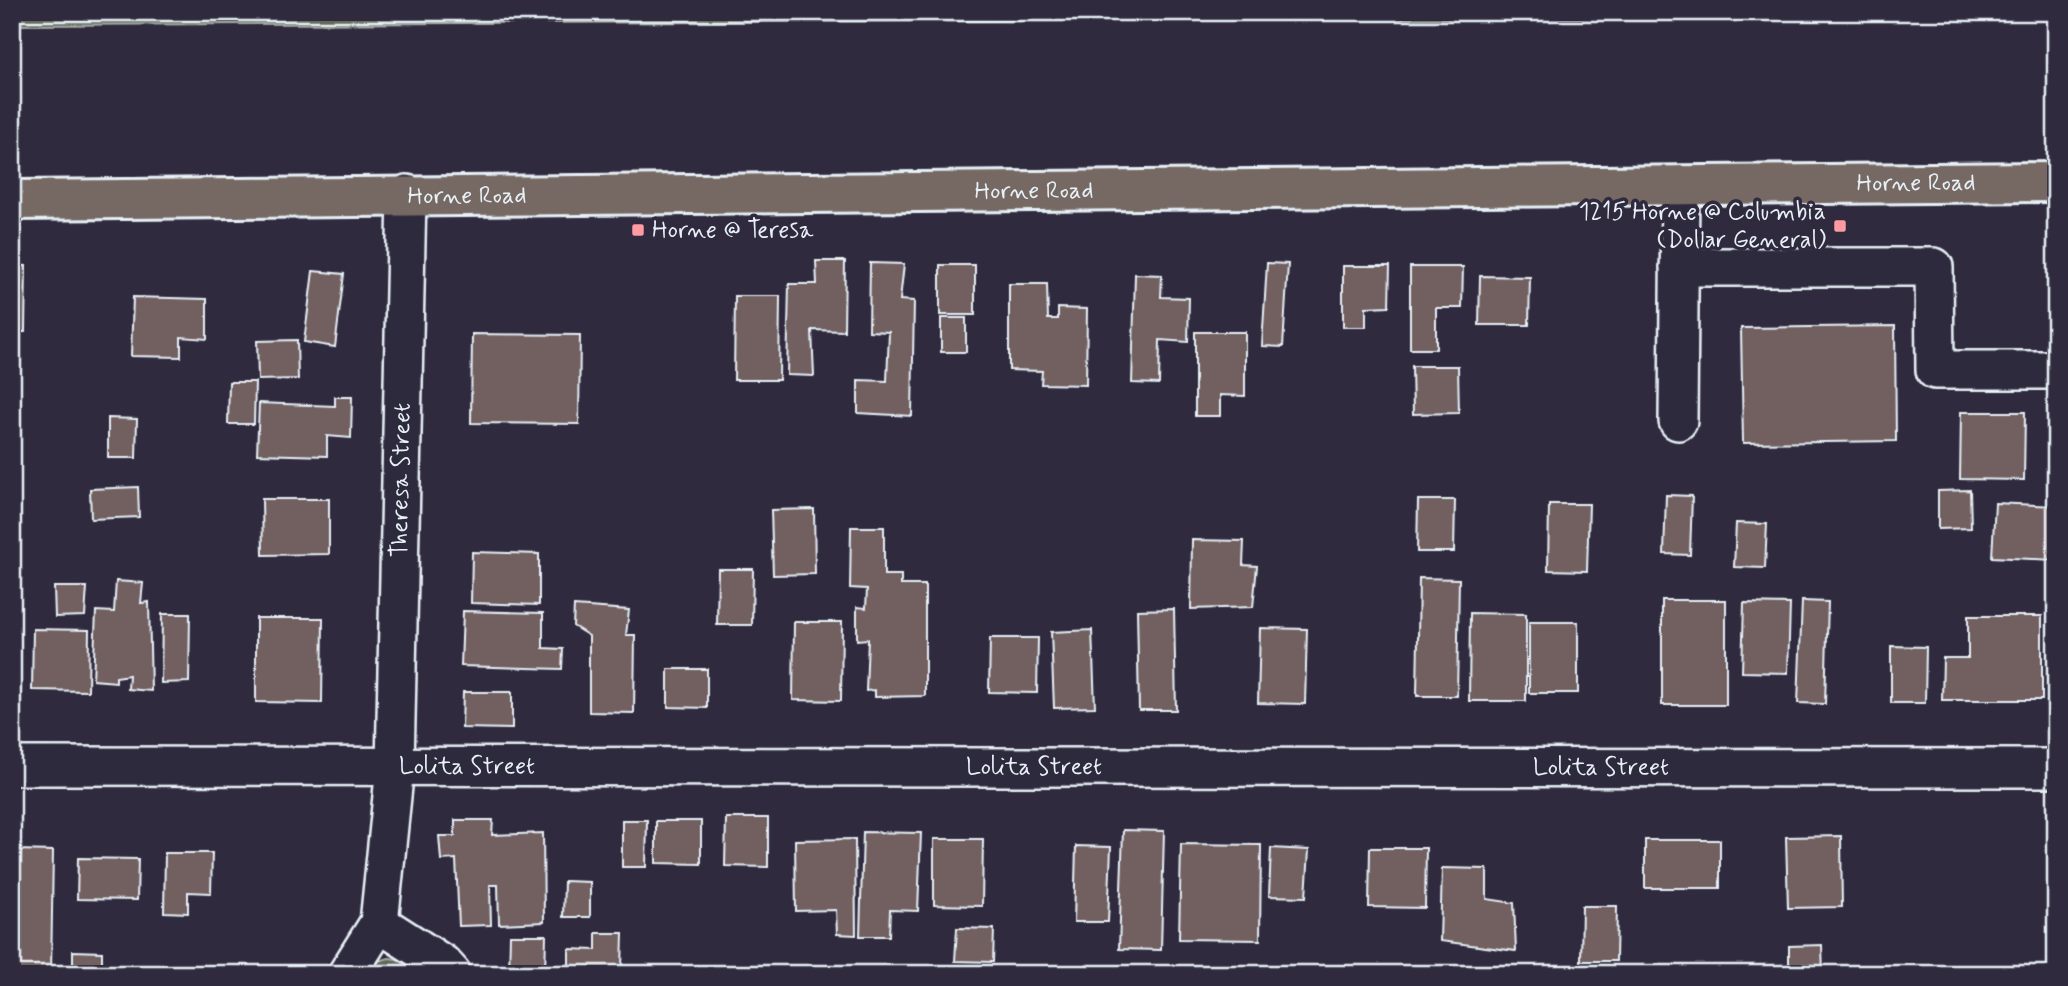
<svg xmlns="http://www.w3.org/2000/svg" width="2068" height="986" font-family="Mynerve,sans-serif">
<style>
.green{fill:#626759;stroke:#a5aca8;stroke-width:2}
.building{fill:#725f5f;stroke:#e8f1f8;stroke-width:2}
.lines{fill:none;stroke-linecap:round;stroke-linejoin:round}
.minor-casing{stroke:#e8f1f8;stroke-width:42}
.major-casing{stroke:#e8f1f8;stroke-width:44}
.minor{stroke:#2f2a3d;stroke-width:37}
.major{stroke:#766964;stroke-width:38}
.poi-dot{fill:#ff9aa2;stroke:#2f2a3d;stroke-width:2.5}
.labels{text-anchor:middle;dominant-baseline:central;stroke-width:7;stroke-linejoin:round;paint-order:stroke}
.street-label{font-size:24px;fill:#e8f1f8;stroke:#2f2a3d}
.poi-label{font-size:24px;fill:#e8f1f8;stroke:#2f2a3d;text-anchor:end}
</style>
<rect width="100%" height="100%" fill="#2f2a3d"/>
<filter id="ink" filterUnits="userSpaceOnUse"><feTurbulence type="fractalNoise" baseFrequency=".0143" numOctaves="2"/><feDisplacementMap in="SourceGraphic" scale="14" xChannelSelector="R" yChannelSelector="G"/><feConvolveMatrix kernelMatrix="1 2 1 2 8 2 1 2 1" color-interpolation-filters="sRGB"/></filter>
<g filter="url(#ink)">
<path class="green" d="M12,12H1632L1627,18L12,25Z
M389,958L397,959L419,974H368L378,961Z"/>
<path class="building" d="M816,261H845L844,331L812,330L814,376L787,375L789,284H817Z
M870,263L904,264L900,300L914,301L912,416L858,413V380L887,381L889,332L869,331Z
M1267,263L1288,264L1283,347L1262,346Z
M12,265L26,266L25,332H12Z
M940,265H975V315H940Z
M1343,266H1390L1389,306L1366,307V327H1343Z
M1410,267H1463L1462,308H1436V349H1410Z
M313,271L344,274L335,347L304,342Z
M1135,274L1162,275L1161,297L1189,298L1188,342L1160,340L1159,384L1132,383Z
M1480,276L1530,277L1529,325H1479Z
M1009,284H1047L1048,319H1058V308L1087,309L1086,385L1041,384L1042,371L1009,370Z
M735,296H780L779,380H734Z
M133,297L207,299V339L181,337V357L131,356Z
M941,318H966V352H941Z
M1895,326L1896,441L1743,443L1741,328Z
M1195,332H1245V396L1220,395V416H1195Z
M472,334L580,335L579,424L471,423Z
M297,340L298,379L258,380L257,341Z
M1412,366H1458L1459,413L1413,414Z
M229,382H255L254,424H228Z
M335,397H352L351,438L327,436V456L257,454L259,403L335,406Z
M1961,412H2025L2024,480L1960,479Z
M108,418L137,419L136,458H108Z
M138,487L139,517L91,519L90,489Z
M1970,490L1971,528L1938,529V491Z
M1666,495L1692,496L1690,555L1664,554Z
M262,499H329V554L263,555Z
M1418,500H1455L1454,552H1417Z
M1995,503L2056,506L2055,560L1992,557Z
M1549,504H1589L1587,571L1548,570Z
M814,509L815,574L773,575L771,510Z
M1736,523L1767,524L1765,568L1734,567Z
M851,527H884V575H901V585H925V696L875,697V690L866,691L868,639L857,640V607L866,608L867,589L850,588Z
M1192,540L1244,541L1243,565L1257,566L1253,607L1191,609Z
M472,552L539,554V605L471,603Z
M718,569H753L752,625H717Z
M1419,578L1459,579L1457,696H1417Z
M116,581L143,583L141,603L149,602L151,691L128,689L129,675L116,677V682L93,680L96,611L114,612Z
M54,587H87L85,616L55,617Z
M1662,600H1726V705H1662Z
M1802,601L1828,602L1825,704L1798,703Z
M1744,603L1790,604L1788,673L1742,672Z
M574,606L629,610L626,635H635L634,713L589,712V636L573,626Z
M1174,609L1176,710H1139L1137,610Z
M463,611L543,613V648L563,649L562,669L461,666Z
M1470,613L1526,614V701H1469Z
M162,614H190L189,682L161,683Z
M1968,616H2042V700H1942L1943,658H1968Z
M256,618H323L322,703L256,702Z
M794,622H842L841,701L793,700Z
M1529,622H1578V693H1529Z
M1260,628L1307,629L1305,704L1258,703Z
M33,629L89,630L88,691L32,690Z
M1092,630L1095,707L1054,708L1051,632Z
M990,638H1038L1037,693L989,692Z
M1891,646L1926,647L1925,703H1891Z
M668,669H707V708L668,707Z
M463,692H512V729L462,728Z
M726,818H768V867L725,866Z
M455,820H493L492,835L543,833L544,922L499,924L498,885H490L491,925L459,926L456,859L441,860L439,836H455Z
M622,820H647L646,867H622Z
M656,821H701V864L656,863Z
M1123,830L1164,831L1161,950L1119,949Z
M863,832L921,833L918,911L890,910L889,936H860Z
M1841,836L1842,907L1788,908L1786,837Z
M855,839L856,935L837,934L836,910L796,911L795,840Z
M934,839H983L982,906L934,905Z
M1645,840H1720V888H1645Z
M1181,844L1261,845L1260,940L1179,939Z
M1076,846L1111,847L1108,922H1074Z
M1271,848L1309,850L1306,897L1269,896Z
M1370,848H1426L1425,908L1369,907Z
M15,850L53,851L51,974H13Z
M165,853H212L211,893L188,892V913L164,912Z
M78,858L138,859L137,900L77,899Z
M1442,868L1487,869V899L1514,903L1516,951L1440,941Z
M564,881L590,882V917H563Z
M1582,906H1617L1616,961H1581Z
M957,928L994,929L993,962L955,961Z
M596,933H623L622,969L569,968V949L596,950Z
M510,935H546L545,974H509Z
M1822,945L1823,974H1789V946Z
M73,951L102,952V974H73Z
M148,970H192V974H148Z"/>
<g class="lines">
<defs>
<g id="minor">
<path d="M1679,267H1934L1935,370H2056"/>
<path d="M1678,421L1680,185"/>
<path id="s1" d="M12,766L2056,768"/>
<path d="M379,923L443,964L452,974"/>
<path id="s2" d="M347,974L379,923L395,767L407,194"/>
</g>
<g id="major">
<path id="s3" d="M12,200L2056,182"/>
</g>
</defs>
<use href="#minor" class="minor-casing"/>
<use href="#major" class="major-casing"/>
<use href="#minor" class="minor"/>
<use href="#major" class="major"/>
</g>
</g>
<g class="poi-dot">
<rect x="1833" y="219" width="14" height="14" rx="3.5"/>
<rect x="631" y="223" width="14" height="14" rx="3.5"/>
</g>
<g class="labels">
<g class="street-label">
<text stroke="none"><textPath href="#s3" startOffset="1904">Horne Road</textPath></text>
<text stroke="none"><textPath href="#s3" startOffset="1022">Horne Road</textPath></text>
<text stroke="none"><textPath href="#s3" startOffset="455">Horne Road</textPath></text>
<text stroke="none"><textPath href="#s2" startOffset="504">Theresa Street</textPath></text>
<text stroke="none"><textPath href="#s1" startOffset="455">Lolita Street</textPath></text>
<text stroke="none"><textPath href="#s1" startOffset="1022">Lolita Street</textPath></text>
<text stroke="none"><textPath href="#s1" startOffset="1589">Lolita Street</textPath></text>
</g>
<g class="poi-label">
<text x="1826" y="212">1215 Horne @ Columbia<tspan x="1826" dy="28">(Dollar General)</tspan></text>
<text x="652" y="230" text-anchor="start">Horne @ Teresa</text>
</g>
</g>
<rect width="2068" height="986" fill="none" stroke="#2f2a3d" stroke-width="42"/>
<rect x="21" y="21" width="2026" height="944" fill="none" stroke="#e8f1f8" stroke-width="2.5" filter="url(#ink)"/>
</svg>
